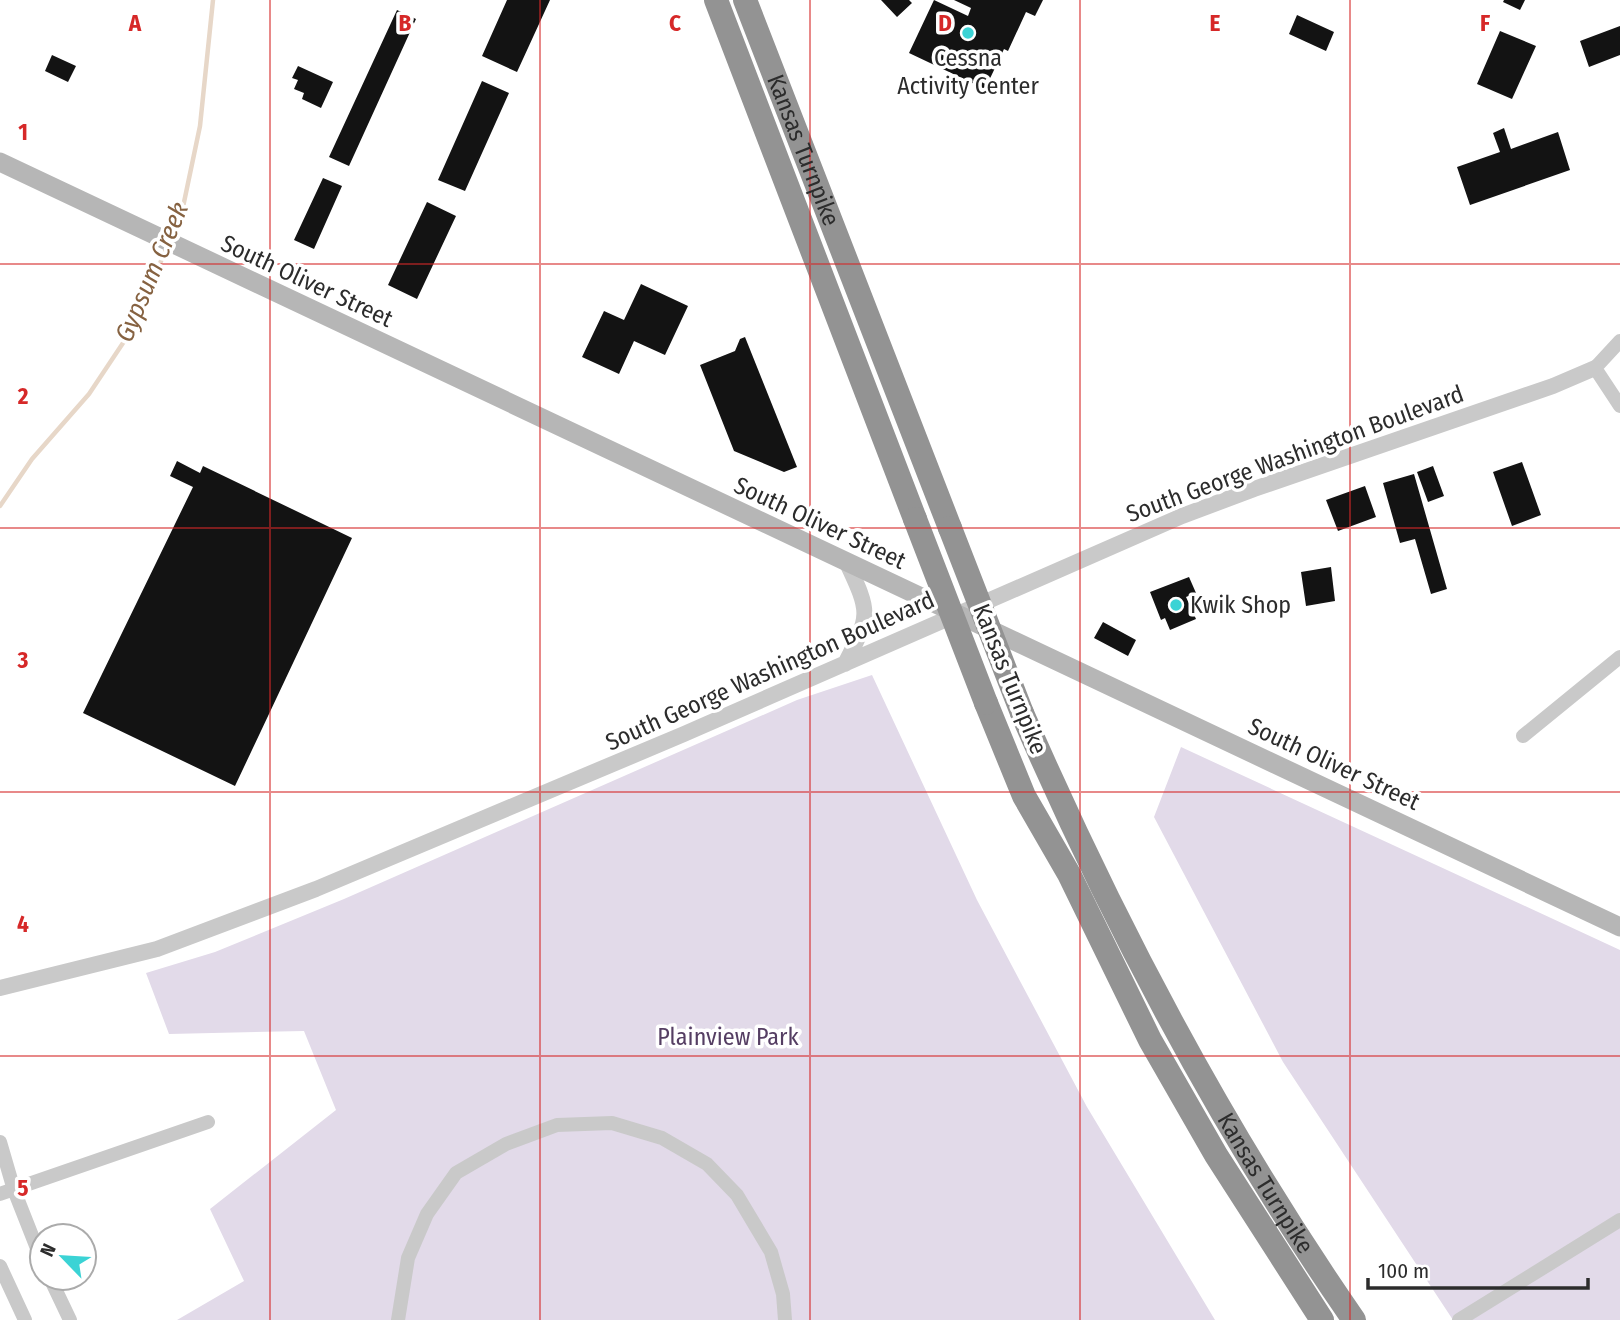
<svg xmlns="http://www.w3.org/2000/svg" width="1620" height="1320" font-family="'Fira Sans Condensed',sans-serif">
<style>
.green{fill:#e2dae9}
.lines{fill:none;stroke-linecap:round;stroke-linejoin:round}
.stream{stroke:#e7d7c8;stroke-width:4.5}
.building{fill:#131313}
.minor{stroke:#c9c9c9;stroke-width:14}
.tertiary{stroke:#c9c9c9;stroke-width:16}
.secondary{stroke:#b6b6b6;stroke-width:19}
.motorway{stroke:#939393;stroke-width:24}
.motorway-bridge{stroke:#939393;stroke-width:24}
.grid{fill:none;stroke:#d62828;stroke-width:2;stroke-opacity:0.55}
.poi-dot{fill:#3bd3d5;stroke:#fff;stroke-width:2.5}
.labels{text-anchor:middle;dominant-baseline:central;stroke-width:7;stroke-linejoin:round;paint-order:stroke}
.poi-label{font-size:24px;fill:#2c2c2c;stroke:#fff}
.street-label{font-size:24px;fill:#2c2c2c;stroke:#fff}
.park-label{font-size:24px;fill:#553e63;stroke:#fff}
.water-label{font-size:26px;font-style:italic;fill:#866241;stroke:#fff}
.grid-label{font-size:23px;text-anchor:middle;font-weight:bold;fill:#d62828;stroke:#fff;stroke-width:7;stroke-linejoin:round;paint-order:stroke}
</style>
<rect width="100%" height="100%" fill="#fff"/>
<path class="green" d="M872,675L977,900L1087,1107L1215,1320H177L244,1281L210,1209L336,1110L304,1031L169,1034L146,973L215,952L344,899L797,700Z
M1181,747L1620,950V1320H1453L1283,1062L1154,817Z"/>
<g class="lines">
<path class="stream" d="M171,236L183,207L200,126L213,0
M0,506L32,459L89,394L131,331L167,247"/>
</g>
<path class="building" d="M507,0H550L517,72L482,56Z
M881,0H909L912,3L897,17Z
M934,0L968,16L971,8L954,0H1043L1035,16L1026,12L1008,51L1004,49L985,89L909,53Z
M1504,0H1525L1520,10L1503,2Z
M397,10L416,19L349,166L329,157Z
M1297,15L1334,32L1326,51L1289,34Z
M1620,26V55L1589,67L1580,41Z
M1500,31L1536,46L1512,99L1477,84Z
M52,55L76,66L68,82L45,71Z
M298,66L333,82L321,108L302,99L304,93L294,89L298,80L292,78Z
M482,81L509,93L465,191L438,180Z
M1504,128L1511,149L1558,132L1570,170L1470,205L1457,167L1500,152L1493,133Z
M323,178L342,186L314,249L294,240Z
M427,202L456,216L417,299L388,285Z
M641,284L688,306L665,355L634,341L619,374L582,357L604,311L624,320Z
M745,337L797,467L784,472L734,451L700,365L735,351L740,339Z
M177,461L200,473L203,466L352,538L235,786L83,713L193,487L170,476Z
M1522,462L1541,515L1512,526L1493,472Z
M1433,466L1444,496L1428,502L1417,472Z
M1414,474L1447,589L1431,594L1415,539L1400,543L1383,483Z
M1365,486L1376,517L1338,531L1326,500Z
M1331,567L1335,601L1306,606L1301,572Z
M1189,577L1196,593L1186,597L1196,619L1170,630L1165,618L1161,620L1150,592Z
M1103,622L1136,640L1128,656L1094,638Z"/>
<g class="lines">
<path class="minor" d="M1595,368L1620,406
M1595,368L1620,341
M1523,736L1620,657
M0,1142L14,1190L42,1261
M0,1194L208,1122
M0,1266L25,1320
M50,1278L70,1320
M398,1320L408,1258L427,1214L456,1173L506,1144L557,1125L612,1123L662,1138L707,1164L737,1195L771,1252L783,1294L785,1320
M1459,1320L1620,1220"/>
<path class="tertiary" d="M845,664C870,615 871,614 847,563
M0,988L157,949L316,889L684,734L1182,516L1254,489L1553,386L1595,368"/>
<path class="secondary" d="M0,162L1620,927"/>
<g class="motorway">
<path d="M716,0L915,519"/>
<path id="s1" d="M745,0L950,528"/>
<path d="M986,703L1024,796L1069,874L1150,1040L1216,1155L1322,1320"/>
<path id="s2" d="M1022,713C1114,925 1222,1130 1354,1320"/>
</g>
<path class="motorway-bridge" d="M915,519L986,703
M950,528L1022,713"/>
</g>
<path class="grid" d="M270,0V1320M540,0V1320M810,0V1320M1080,0V1320M1350,0V1320M0,264H1620M0,528H1620M0,792H1620M0,1056H1620"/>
<g class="poi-dot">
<circle cx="968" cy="33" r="7"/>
<circle cx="1176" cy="605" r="7"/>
</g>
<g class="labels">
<g class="poi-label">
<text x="968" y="58">Cessna<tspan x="968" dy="28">Activity Center</tspan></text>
<text x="1190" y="605" text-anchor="start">Kwik Shop</text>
</g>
<g class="street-label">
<text stroke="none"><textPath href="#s1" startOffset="161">Kansas Turnpike</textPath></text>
<text transform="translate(307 281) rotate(25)">South Oliver Street</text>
<text transform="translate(1295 454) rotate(-20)">South George Washington Boulevard</text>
<text transform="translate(820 523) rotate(25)">South Oliver Street</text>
<text transform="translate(770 671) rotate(-24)">South George Washington Boulevard</text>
<text transform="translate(1010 679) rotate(68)">Kansas Turnpike</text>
<text transform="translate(1334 764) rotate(25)">South Oliver Street</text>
<text stroke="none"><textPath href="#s2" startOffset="530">Kansas Turnpike</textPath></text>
</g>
<g class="park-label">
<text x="728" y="1037">Plainview Park</text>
</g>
<g class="water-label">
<text transform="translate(152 272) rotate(-67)">Gypsum Creek</text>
</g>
</g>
<g class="grid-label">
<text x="135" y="31">A</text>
<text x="405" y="31">B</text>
<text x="675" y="31">C</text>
<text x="945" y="31">D</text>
<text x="1215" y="31">E</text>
<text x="1485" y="31">F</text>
<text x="23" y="140">1</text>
<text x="23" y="404">2</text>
<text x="23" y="668">3</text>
<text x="23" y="932">4</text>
<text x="23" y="1196">5</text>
</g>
<g transform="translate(63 1257) rotate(295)"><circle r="33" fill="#ffffff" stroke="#ababab" stroke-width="2"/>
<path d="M0-5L12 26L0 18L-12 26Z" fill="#3bd3d5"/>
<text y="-10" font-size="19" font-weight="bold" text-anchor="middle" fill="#2c2c2c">N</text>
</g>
<path d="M1368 1278v10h220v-10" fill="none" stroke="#2c2c2c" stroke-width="3.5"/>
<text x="1378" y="1278" font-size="21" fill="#2c2c2c" stroke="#ffffff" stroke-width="5" paint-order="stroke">100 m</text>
</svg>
